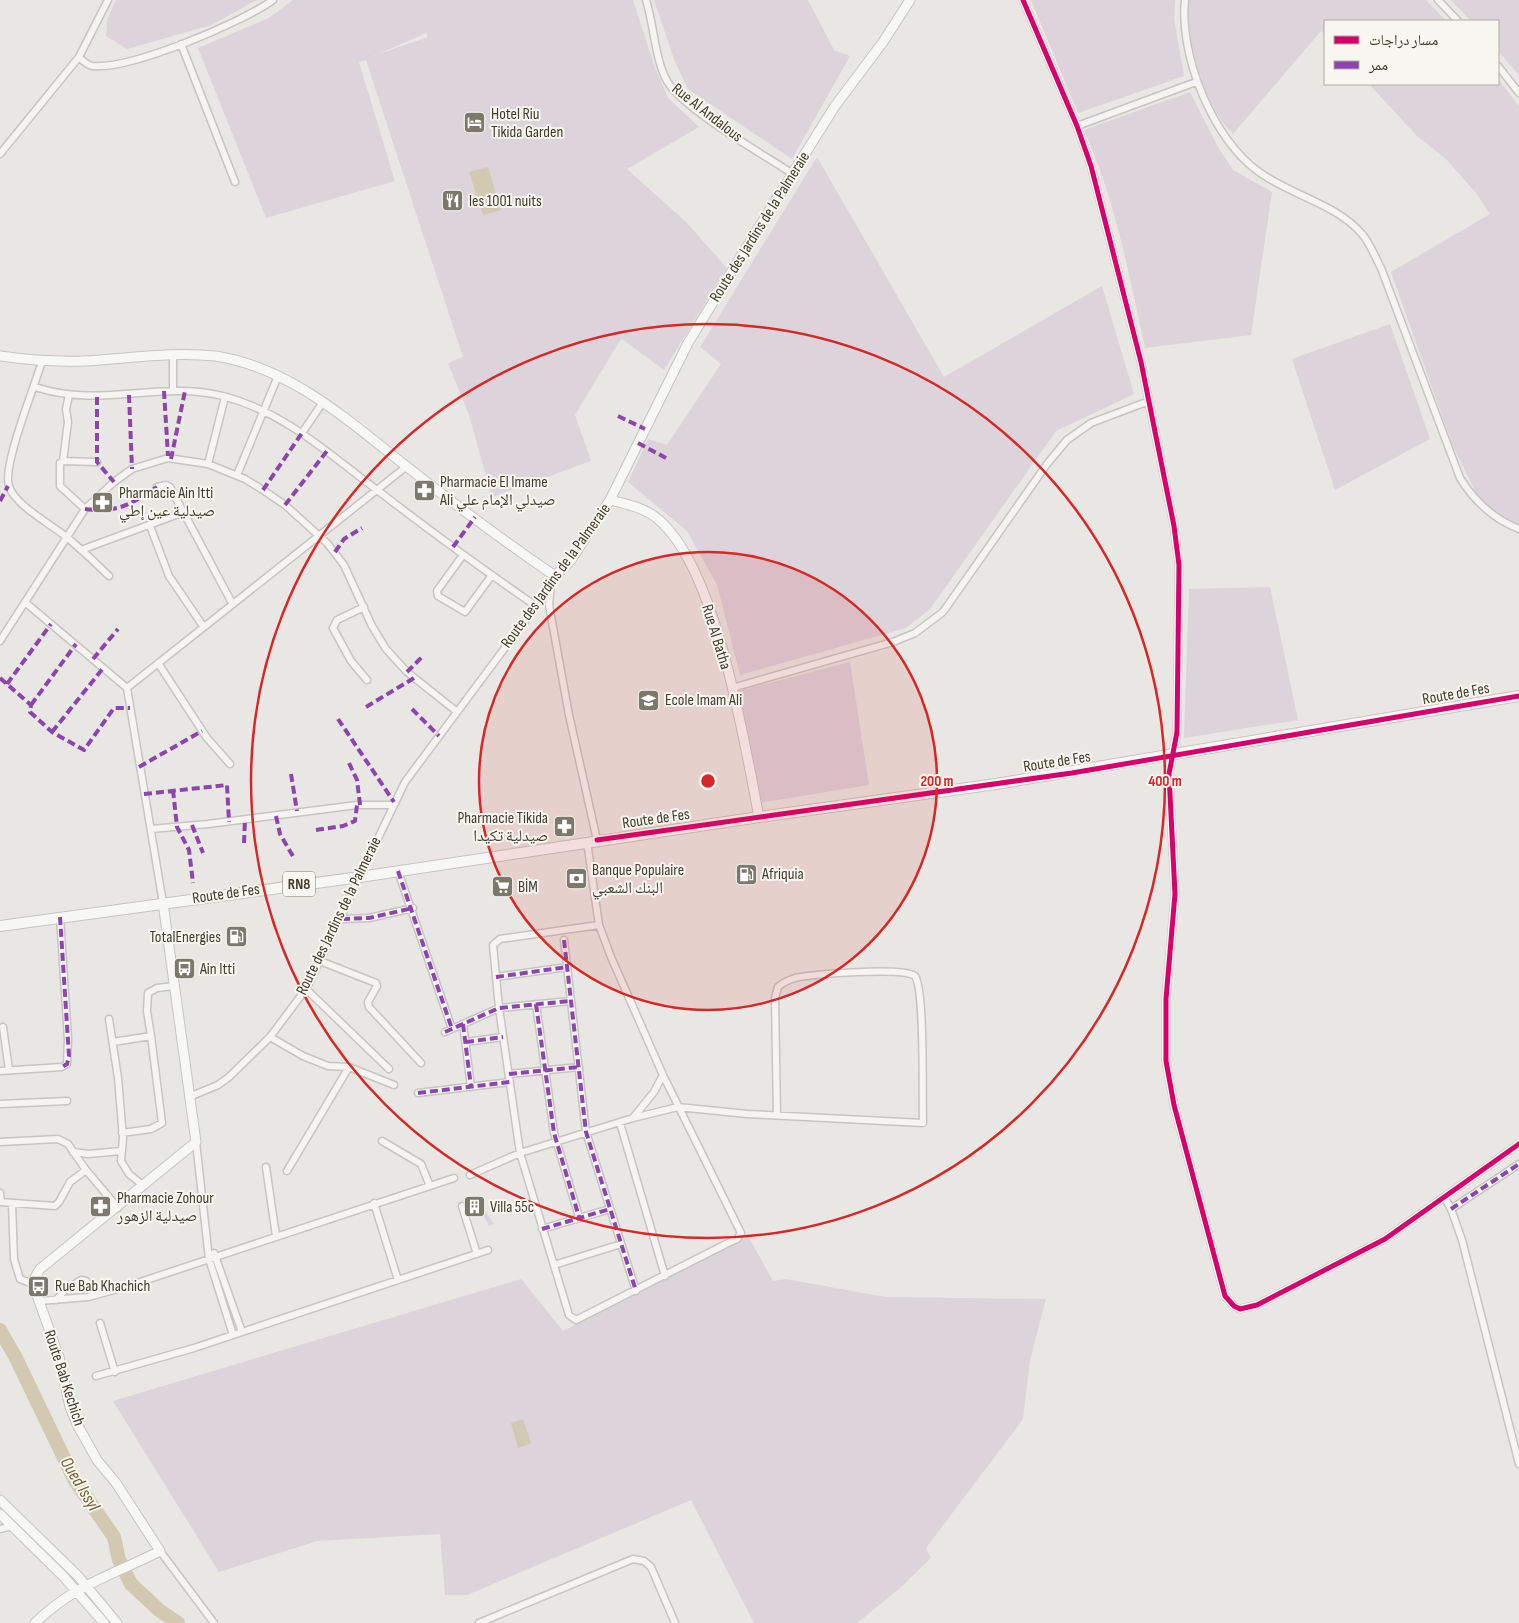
<svg xmlns="http://www.w3.org/2000/svg" width="1519" height="1623" font-family="'Sofia Sans Condensed','Noto Naskh Arabic',sans-serif">
<style>
.green{fill:#dcd3db;fill-rule:evenodd}
.water{fill:#d3c8b2}
.lines{fill:none;stroke-linecap:round;stroke-linejoin:round}
.river{stroke:#d3c8b2;stroke-width:14}
.street-casing{stroke:#c6c5c1;stroke-width:9}
.secondary-casing{stroke:#c6c5c1;stroke-width:11}
.primary-casing{stroke:#c6c4c0;stroke-width:12}
.street{stroke:#f5f4f2;stroke-width:6}
.secondary{stroke:#f7f7f6;stroke-width:9}
.primary{stroke:#f7f7f6;stroke-width:10}
.quiet{stroke:#8e44ad;stroke-width:4;stroke-dasharray:8 4;stroke-linecap:butt}
.cycleway-casing{stroke:#f7f6f1;stroke-width:8}
.cycleway{stroke:#d6006c;stroke-width:5}
.ring{fill:none;stroke:#d62828;stroke-width:2.5}
.labels{text-anchor:middle;dominant-baseline:central;stroke-width:4;stroke-linejoin:round;paint-order:stroke}
.shield{fill:#f7f6f1;stroke:#787466;stroke-width:1}
.shield-label{font-size:15px;font-weight:bold;fill:#423c2a}
.street-label{font-size:16px;fill:#423c2a;stroke:#f7f6f1}
.poi-label{font-size:16px;fill:#423c2a;stroke:#f7f6f1;text-anchor:start}
.water-label{font-size:18px;font-style:italic;fill:#766134;stroke:#f7f6f1}
.centre{fill:#d62828;stroke:#f7f6f1;stroke-width:2.5}
.ring-label{font-size:15px;text-anchor:middle;font-weight:bold;fill:#d62828;stroke:#f7f6f1;stroke-width:4;stroke-linejoin:round;paint-order:stroke}
</style>
<rect width="100%" height="100%" fill="#e8e7e3"/>
<path class="green" d="M116,0H257L211,25L127,49L106,36L107,20Z
M293,0H633L654,65L668,98L699,127L627,169L686,222L727,268L664,370L622,339L619,342L575,415L591,461L492,497L469,415L448,363L463,357L366,60L359,62L395,181L266,218L198,48L269,18ZM426,33L428,37L373,56H374Z
M654,0H808L834,50L850,56L792,159L688,89L675,62Z
M1031,0H1175L1174,19L1184,76L1078,113Z
M1189,0H1426L1446,21H1325V35L1321,31L1233,134C1204,106 1185,39 1189,0Z
M1451,0H1519V75L1498,51V21H1471Z
M1498,79L1519,106V525L1498,515L1477,495L1452,444L1391,272L1490,214L1476,193L1446,159L1416,135L1369,84H1498Z
M1190,92L1218,147L1233,170L1272,192L1251,335L1145,348C1129,274 1115,199 1084,130Z
M817,157L944,377L1102,286L1134,394L1056,431L930,609L906,628L740,675L717,585L687,531L628,482L648,439L667,445L721,364L700,347Z
M1390,324L1430,439L1335,490L1292,359Z
M1270,587L1298,720L1184,738L1189,589Z
M850,662L869,785L759,803L738,691Z
M474,1195L494,1224L489,1226L476,1201L468,1204L469,1209L467,1210L463,1200Z
M748,1236L773,1281L786,1279L885,1297L1046,1299L1030,1360L1023,1419L926,1548L931,1558L900,1588L857,1623H754L691,1500L467,1595H445L440,1534L317,1541L219,1572L113,1401L521,1279L563,1331Z"/>
<path class="water" d="M488,167L501,210L483,215L469,172Z
M523,1419L531,1443L518,1448L511,1423Z"/>
<g class="lines">
<path class="river" d="M0,1330L16,1358L75,1481L114,1537L119,1560L131,1584L159,1610L178,1623"/>
<defs>
<path id="street" d="M646,0C654,25 655,60 667,81C684,110 763,154 793,174
M1023,0L1077,126L1091,166L1141,362L1174,526L1179,565L1177,732L1169,774L1175,894L1166,999V1061L1174,1105L1225,1296L1234,1306L1240,1309L1257,1305L1385,1239L1519,1144
M1185,0C1179,55 1213,140 1259,172C1292,196 1335,203 1362,234C1370,243 1375,257 1381,268L1460,478C1475,502 1493,519 1519,529
M1438,0L1458,21
M181,44L235,182
M79,57C83,61 87,65 92,66C130,70 241,23 273,0
M1498,66L1519,93
M1077,126L1196,82
M0,154L79,57L108,0
M42,361C35,386 2,466 9,486C15,506 53,525 69,539C83,551 96,563 109,576
M35,387C102,409 159,380 223,396C284,412 328,453 377,490C429,530 482,569 536,606
M173,391V354
M302,433L323,402
M63,461L68,422L66,409L69,395
M208,464L225,397
M237,475L278,376
M157,487L166,485L170,487L232,603
M85,509L60,486V463L63,461L97,462
M150,526L169,576L203,626
M81,550L184,512
M463,555L437,591L438,596L465,612L492,575
M551,584L549,605L569,715L597,840
M26,603L127,688L163,903
M364,607L337,620L333,628L351,661L367,680
M0,641L85,509L114,482L132,469L168,458L208,464L245,479L263,490L285,505L327,543L344,565L372,626L386,649L407,672L456,711
M158,663L207,738L230,764
M127,688L407,466
M732,688L893,642L915,633L943,612L1047,464L1067,440L1091,423L1149,401
M151,829L208,824L357,805H393
M587,842L599,925L611,957L663,1075L741,1233L737,1239L728,1243L576,1320L569,1315L520,1153L499,1008L493,945L500,939L599,925
M398,871L452,1029
M342,919L369,918L413,908
M564,940L586,1132L636,1291
M320,961L376,983L377,986L368,1002L369,1007L421,1063
M496,977L567,967
M306,989L389,1069
M536,1004L554,1133L579,1217
M109,1019L118,1078L123,1138L121,1161L129,1174L144,1186
M463,1024L471,1087
M3,1027L9,1070
M445,1032L499,1008L570,1001
M270,1037L303,1056L328,1066L349,1067L394,1085
M113,1042L151,1036L147,1011L148,993L157,988L174,986
M466,1042L503,1037
M0,1071L62,1067L67,1064L68,1039L60,917
M509,1074L579,1067
M418,1093L510,1082
M189,1097L218,1085L229,1077L270,1037L306,989L405,782L536,606L555,576
M0,1104L67,1101
M633,1118L654,1092L663,1075
M620,1123L665,1276
M122,1133L151,1129L162,1123L151,1036
M382,1141L421,1164L430,1186
M0,1142L58,1139L68,1144L86,1170L118,1208
M196,1142L209,1259L233,1335
M73,1152L88,1154L121,1151
M266,1167L276,1236
M287,1171L349,1067
M470,1175L520,1153L633,1118L678,1107L747,1114L923,1123C922,1098 925,990 915,976C902,967 814,974 795,978C789,980 783,982 778,987L775,998L777,1115
M0,1193L1,1202
M1445,1198L1451,1209L1462,1240L1519,1464
M0,1202L55,1206L59,1202L70,1182L86,1170
M374,1203L398,1280
M12,1204L14,1259L20,1279L33,1284
M462,1206L477,1254
M1451,1209L1519,1164
M542,1229L610,1209
M214,1253L242,1332
M554,1265L621,1244
M56,1300L65,1290L81,1280L86,1281L96,1294
M39,1301L88,1297L125,1287L454,1178
M100,1323L115,1372
M96,1376L194,1348L488,1250
M0,1529L12,1526
M160,1551L214,1623
M479,1623L633,1559L644,1561L651,1567L675,1623"/>
<path id="secondary" d="M0,356C28,360 55,362 83,361C127,359 171,351 215,356C290,367 349,421 406,466C454,504 504,541 555,576L571,560L610,500L688,343L756,232L835,106L883,42L910,0
M610,500C627,504 646,508 659,520C717,570 744,741 759,817
M0,1500L78,1576L117,1623
M0,1514L63,1576L104,1623
M35,1623C75,1584 113,1575 160,1551L116,1483L97,1460L78,1426L70,1407L59,1357L33,1284L34,1279L40,1269L196,1142L163,903"/>
<path id="primary" d="M0,926L360,877L759,817L996,784L1519,696"/>
</defs>
<use href="#street" class="street-casing"/>
<use href="#secondary" class="secondary-casing"/>
<use href="#primary" class="primary-casing"/>
<use href="#street" class="street"/>
<use href="#secondary" class="secondary"/>
<use href="#primary" class="primary"/>
<path class="quiet" d="M164,391L168,456
M129,395L132,469
M97,397V462L114,482
M618,416L645,429
M638,443L666,458
M171,459L185,391
M263,490L302,433
M0,501L8,486
M285,505L327,451
M85,509C117,513 130,505 157,487
M453,547L475,517
M335,552L344,539L362,528
M93,659L118,629
M407,672L424,655
M0,678L31,705L30,712L52,732L84,750L114,708H130
M7,684L51,624
M31,705L76,644
M366,707L414,678
M412,709L439,736
M338,719L394,802
M52,732L104,667
M349,763L357,780L360,805
M139,767L202,731
M291,774L297,811
M173,790L177,827L189,850L193,883
M144,794L227,785L229,822
M276,816L280,834L294,858
M192,825L203,853
M316,830L343,826L355,821L357,805
M244,843L245,819
M398,871L452,1029
M60,917L69,1056L67,1064L62,1067
M342,919L369,918L413,908
M564,940L586,1132L636,1291
M496,977L567,967
M536,1004L554,1133L579,1217
M463,1024L471,1087
M445,1032L499,1008L570,1001
M466,1042L503,1037
M509,1074L579,1067
M418,1093L510,1082
M1451,1209L1519,1164
M542,1229L610,1209"/>
<defs>
<path id="cycleway" d="M1023,0L1077,126L1091,166L1141,362L1174,526L1179,565L1177,732L1169,774L1175,894L1166,999V1061L1174,1105L1225,1296L1234,1306L1240,1309L1257,1305L1385,1239L1519,1144
M597,840L1072,773L1519,696"/>
</defs>
<use href="#cycleway" class="cycleway-casing"/>
<use href="#cycleway" class="cycleway"/>
</g>
<circle cx="708" cy="781" r="229" fill="#d62828" fill-opacity=".12"/>
<g class="ring">
<circle cx="708" cy="781" r="229"/>
<circle cx="708" cy="781" r="457"/>
</g>
<defs>
<symbol id="hotel-square" viewBox="-11 -11 22 22"><rect x="-9" y="-9" width="18" height="18" rx="4" fill="#7c786b" stroke="#f7f6f1"/><path d="M-6-4.5h1.5V1H6V5H4.5V3h-9V5H-6ZM-4 0a1.8 1.8 0 1 1 3.6 0ZM.5 0V-2.5h3Q6-2.5 6 0Z" fill="#fff"/></symbol>
<symbol id="restaurant-square" viewBox="-11 -11 22 22"><rect x="-9" y="-9" width="18" height="18" rx="4" fill="#7c786b" stroke="#f7f6f1"/><path d="M-5-6h1v4h1v-4h1v4h1v-4h1v5L-1.5 .5V6h-2V.5L-5-1ZM5-6V6H3V1.5H1.5Q1.5-4 5-6Z" fill="#fff"/></symbol>
<symbol id="pharmacy-square" viewBox="-11 -11 22 22"><rect x="-9" y="-9" width="18" height="18" rx="4" fill="#7c786b" stroke="#f7f6f1"/><path d="M-2-6h4v4h4v4h-4v4h-4v-4h-4v-4h4Z" fill="#fff"/></symbol>
<symbol id="school-square" viewBox="-11 -11 22 22"><rect x="-9" y="-9" width="18" height="18" rx="4" fill="#7c786b" stroke="#f7f6f1"/><path d="M0-5L7-2L0 1L-7-2ZM-4 1L0 2.5L4 1V4Q0 6-4 4Z" fill="#fff"/></symbol>
<symbol id="fuel-square" viewBox="-11 -11 22 22"><rect x="-9" y="-9" width="18" height="18" rx="4" fill="#7c786b" stroke="#f7f6f1"/><path d="M-5.5-6h7V0h2V4h1.3V-2.5L3-4.5l.8-.8L6-3V5H2.5V1h-1V6h-7ZM-4.2-4.7v3.2H.2V-4.7Z" fill="#fff"/></symbol>
<symbol id="bank-square" viewBox="-11 -11 22 22"><rect x="-9" y="-9" width="18" height="18" rx="4" fill="#7c786b" stroke="#f7f6f1"/><path d="M-6-4H6V4H-6ZM0-2.3a2.3 2.3 0 1 0 0 4.6a2.3 2.3 0 1 0 0-4.6Z" fill="#fff"/></symbol>
<symbol id="supermarket-square" viewBox="-11 -11 22 22"><rect x="-9" y="-9" width="18" height="18" rx="4" fill="#7c786b" stroke="#f7f6f1"/><path d="M-6-5.5h2.5l.6 2H6L4.5 2H-2.5L-4.4-4H-6ZM-1.5 3.2a1.3 1.3 0 1 0 .1 0ZM3 3.2a1.3 1.3 0 1 0 .1 0Z" fill="#fff"/></symbol>
<symbol id="bus-square" viewBox="-11 -11 22 22"><rect x="-9" y="-9" width="18" height="18" rx="4" fill="#7c786b" stroke="#f7f6f1"/><path d="M-5-6H5V4H4V6H2V4H-2V6H-4V4H-5ZM-3.5-4V0h7V-4ZM-3.5 1.2v1.5H-2V1.2ZM2 1.2v1.5H3.5V1.2Z" fill="#fff"/></symbol>
<symbol id="building-square" viewBox="-11 -11 22 22"><rect x="-9" y="-9" width="18" height="18" rx="4" fill="#7c786b" stroke="#f7f6f1"/><path d="M-4-6H4V6H1V3H-1V6H-4ZM-2.5-4.3h1.7v1.8h-1.7ZM.8-4.3h1.7v1.8H.8ZM-2.5-1h1.7V.8h-1.7ZM.8-1h1.7V.8H.8Z" fill="#fff"/></symbol>
</defs>
<g fill-rule="evenodd">
<use href="#hotel-square" x="462" y="110" width="25" height="25"/>
<use href="#restaurant-square" x="440" y="188" width="25" height="25"/>
<use href="#pharmacy-square" x="412" y="478" width="25" height="25"/>
<use href="#pharmacy-square" x="90" y="490" width="25" height="25"/>
<use href="#school-square" x="636" y="688" width="25" height="25"/>
<use href="#pharmacy-square" x="552" y="814" width="25" height="25"/>
<use href="#fuel-square" x="734" y="862" width="25" height="25"/>
<use href="#bank-square" x="564" y="866" width="25" height="25"/>
<use href="#supermarket-square" x="490" y="874" width="25" height="25"/>
<use href="#fuel-square" x="224" y="924" width="25" height="25"/>
<use href="#bus-square" x="172" y="956" width="25" height="25"/>
<use href="#pharmacy-square" x="88" y="1194" width="25" height="25"/>
<use href="#building-square" x="462" y="1194" width="25" height="25"/>
<use href="#bus-square" x="26" y="1274" width="25" height="25"/>
</g>
<g class="labels">
<rect class="shield" x="283" y="871.5" width="32" height="25" rx="4"/>
<g class="shield-label">
<text x="299" y="884">RN8</text>
</g>
<g class="street-label">
<text transform="translate(707 113) rotate(38)">Rue Al Andalous</text>
<text transform="translate(760 227) rotate(-58)">Route des Jardins de la Palmeraie</text>
<text transform="translate(556 576) rotate(-54)">Route des Jardins de la Palmeraie</text>
<text transform="translate(716 637) rotate(73)">Rue Al Batha</text>
<text transform="translate(1456 694) rotate(-10)">Route de Fes</text>
<text transform="translate(1057 762) rotate(-9)">Route de Fes</text>
<text transform="translate(656 819) rotate(-8)">Route de Fes</text>
<text transform="translate(226 894) rotate(-8)">Route de Fes</text>
<text transform="translate(339 916) rotate(-64)">Route des Jardins de la Palmeraie</text>
<text transform="translate(64 1378) rotate(72)">Route Bab Kechich</text>
</g>
<g class="poi-label">
<text x="491" y="114">Hotel Riu<tspan x="491" dy="18">Tikida Garden</tspan></text>
<text x="469" y="201">les 1001 nuits</text>
<text x="440" y="482">Pharmacie El Imame<tspan x="440" dy="18">Ali صيدلي الإمام علي</tspan></text>
<text x="119" y="493">Pharmacie Ain Itti<tspan x="119" dy="18">صيدلية عين إطي</tspan></text>
<text x="665" y="700">Ecole Imam Ali</text>
<text x="548" y="818" text-anchor="end">Pharmacie Tikida<tspan x="548" dy="18">صيدلية تكيدا</tspan></text>
<text x="592" y="870">Banque Populaire<tspan x="592" dy="18">البنك الشعبي</tspan></text>
<text x="762" y="874">Afriquia</text>
<text x="518" y="887">BİM</text>
<text x="221" y="937" text-anchor="end">TotalEnergies</text>
<text x="200" y="969">Ain Itti</text>
<text x="117" y="1198">Pharmacie Zohour<tspan x="117" dy="18">صيدلية الزهور</tspan></text>
<text x="490" y="1207">Villa 55c</text>
<text x="55" y="1286">Rue Bab Khachich</text>
</g>
<g class="water-label">
<text transform="translate(80 1484) rotate(59)">Oued Issyl</text>
</g>
</g>
<circle cx="708" cy="781" r="8" class="centre"/>
<g class="ring-label">
<text x="937" y="786">200 m</text>
<text x="1165" y="786">400 m</text>
</g>
<rect x="1324" y="20" width="175" height="65" fill="#f7f6f1" stroke="#afaca1"/>
<rect x="1334" y="36" width="25" height="8" fill="#d6006c" stroke="#afaca1"/>
<text x="1369" y="45" font-size="15" fill="#423c2a">مسار دراجات</text>
<rect x="1334" y="61" width="25" height="8" fill="#8e44ad" stroke="#afaca1"/>
<text x="1369" y="70" font-size="15" fill="#423c2a">ممر</text>
</svg>
